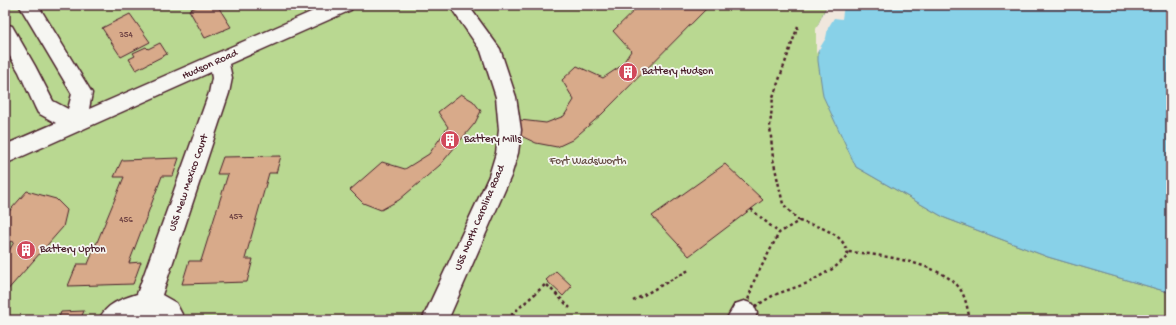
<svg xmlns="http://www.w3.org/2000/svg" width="1176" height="325" font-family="'Gochi Hand',sans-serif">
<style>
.green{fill:#b9d891;stroke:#827c5e}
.water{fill:#88d1e8;stroke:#6f8a9c}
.pier{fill:#f0e7dd}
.building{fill:#d8aa8a;stroke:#4a1f2b}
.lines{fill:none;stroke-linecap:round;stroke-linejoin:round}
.minor-casing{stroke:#4a1f2b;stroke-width:3}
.path{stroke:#4a1f2b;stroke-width:2.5;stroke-dasharray:3 3;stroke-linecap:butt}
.minor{fill:#f6f6f2;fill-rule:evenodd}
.labels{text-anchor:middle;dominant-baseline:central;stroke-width:3.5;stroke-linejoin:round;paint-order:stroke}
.number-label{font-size:9px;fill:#6e4243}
.street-label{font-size:11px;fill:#4a1f2b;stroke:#f6f6f2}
.poi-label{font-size:11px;fill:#4a1f2b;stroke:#f6f6f2;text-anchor:start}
.park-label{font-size:11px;fill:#664d44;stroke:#f6f6f2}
</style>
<rect width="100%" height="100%" fill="#f0e7dd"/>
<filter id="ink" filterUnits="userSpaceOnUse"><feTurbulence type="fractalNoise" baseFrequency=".025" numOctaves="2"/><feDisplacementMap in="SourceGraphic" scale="8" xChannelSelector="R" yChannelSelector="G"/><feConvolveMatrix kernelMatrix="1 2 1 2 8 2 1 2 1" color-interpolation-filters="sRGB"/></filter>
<g filter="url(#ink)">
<path class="green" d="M5,5H827L818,26L856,167L945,218L1048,257L1171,293V320H5Z"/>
<path class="water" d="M827,5H1171V293L1048,257L945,218L856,167L823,96L818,61V26Z"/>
<path class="pier" d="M827,5H844L842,19L834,18L828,28L826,38L816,54V29Z"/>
<path class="building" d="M201,5H217L231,27L205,38L189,10Z
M640,5H657L668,9L678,5H710L602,114L572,140L557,147L536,143L519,135L520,120L546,123L564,116L574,100L562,80L577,66L603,78L621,66L631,51L613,31Z
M130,14L150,42L121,57L102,28Z
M160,43L167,54L136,70L129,59L135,56L133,53L146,47L148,49Z
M461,94L473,101L481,111L475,123L440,165L399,200L381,210L363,203L350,190L382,162L405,169L429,154L448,127L438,112Z
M281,156L276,173H269L245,259H253L247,282L182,284L189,261H201L228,174H217L223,157Z
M179,158L173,176H162L129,263L141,262L133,284L68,286L77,264H88L124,177H114L122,160Z
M725,164L763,200L689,256L652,216Z
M27,191L56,199L67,210L63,227L5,293V258L14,242L5,240V216Z
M556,271L572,286L563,296L546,280Z
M84,311L80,320H58L61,312Z"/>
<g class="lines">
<defs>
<path id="minor" d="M19,5H38L92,93L89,109L327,5H353L351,10L229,64L232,78L229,93L162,295L176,303L185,320H158L153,316L144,317L134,320H99C106,304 121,299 137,294L209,93L212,78L211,72L5,164V145L56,123L38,113L35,107L19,72L5,48V24L12,26L35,66L53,101L68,109L72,94Z
M449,5H468L500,49L516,97L521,130L518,153L511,176L448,320H422L489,176L496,153L499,130L496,97L481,51Z
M744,301L753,304L757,313L754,320H726L735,304Z"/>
</defs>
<use href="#minor" class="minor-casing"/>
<path class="path" d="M798,26L773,97L770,126L773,159L783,204L799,221
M751,209L779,233
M799,221C819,227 845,232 848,256L834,268L808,283L774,295L744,313L754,281L779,233Z
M849,252C879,254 936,263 957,285C966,295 967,308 970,320
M633,301L689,270
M509,320V317L546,284L570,308"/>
<use href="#minor" class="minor"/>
</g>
</g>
<defs>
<symbol id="building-disc" viewBox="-11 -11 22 22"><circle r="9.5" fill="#d1495b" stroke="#f6f6f2"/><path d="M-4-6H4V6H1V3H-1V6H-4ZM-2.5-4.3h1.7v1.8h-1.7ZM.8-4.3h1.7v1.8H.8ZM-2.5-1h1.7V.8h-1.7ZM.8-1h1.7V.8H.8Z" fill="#fff"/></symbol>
</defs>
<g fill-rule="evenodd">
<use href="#building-disc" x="617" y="61" width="22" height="22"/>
<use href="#building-disc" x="439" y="129" width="22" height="22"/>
<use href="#building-disc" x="15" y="239" width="22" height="22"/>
</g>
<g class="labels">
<g class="number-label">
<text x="126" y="35">354</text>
<text x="236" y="217">457</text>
<text x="126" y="220">456</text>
</g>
<g class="street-label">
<text transform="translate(210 65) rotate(-24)">Hudson Road</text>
<text transform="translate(189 183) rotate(-71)">USS New Mexico Court</text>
<text transform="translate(480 218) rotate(-67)">USS North Carolina Road</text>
</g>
<g class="poi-label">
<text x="642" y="72">Battery Hudson</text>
<text x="464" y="140">Battery Mills</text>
<text x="40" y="250">Battery Upton</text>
</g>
<g class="park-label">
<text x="588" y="162">Fort Wadsworth</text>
</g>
</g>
<rect width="1176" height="325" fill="none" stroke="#f6f6f2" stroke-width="20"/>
<rect x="10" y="10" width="1156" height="305" fill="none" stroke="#4a1f2b" stroke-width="1.5" filter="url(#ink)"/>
</svg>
